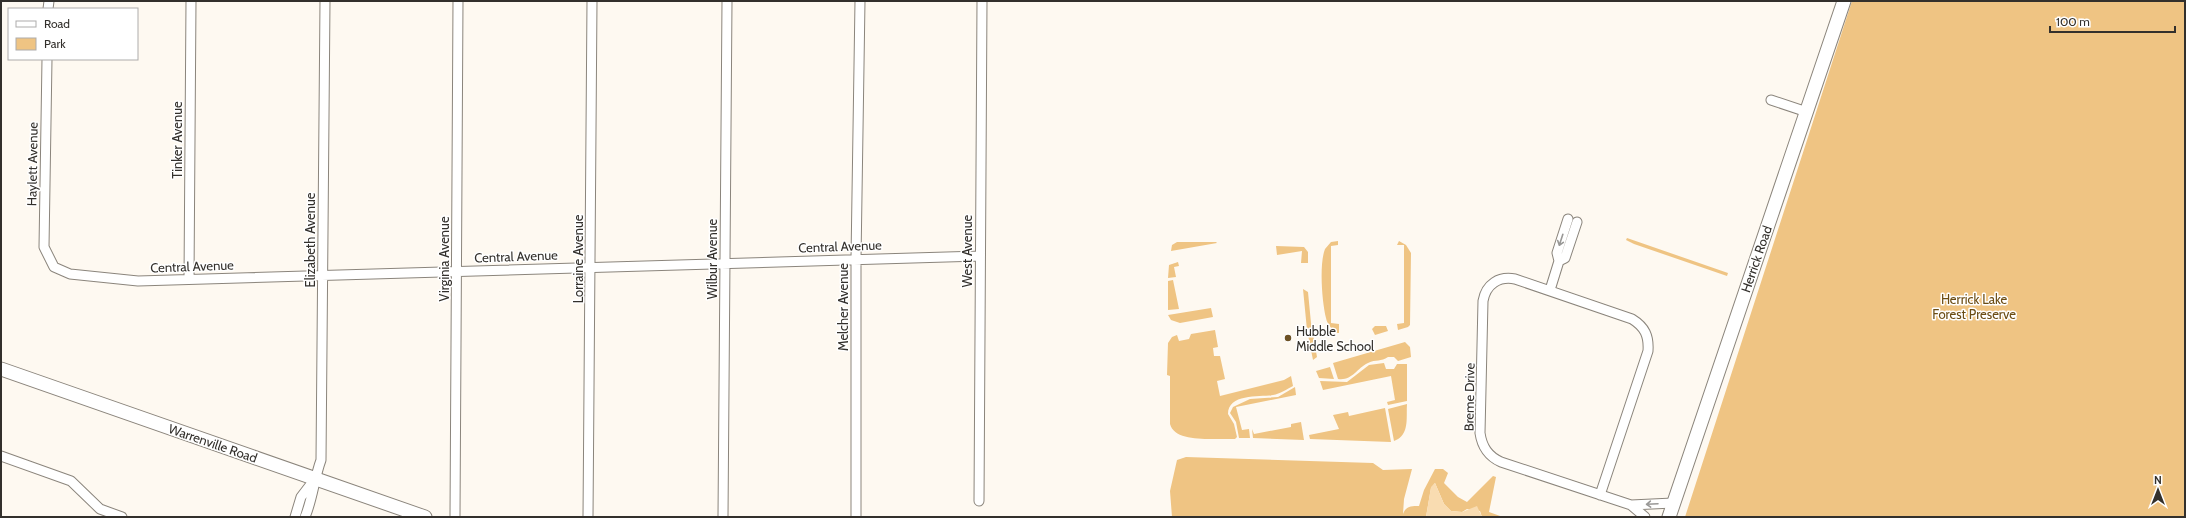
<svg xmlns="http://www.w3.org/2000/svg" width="2186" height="518" font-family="Cabin,sans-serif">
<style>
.green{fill:#efc483}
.water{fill:#f9dcb1}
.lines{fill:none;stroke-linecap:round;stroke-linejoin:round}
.street-casing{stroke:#8b857c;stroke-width:11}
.secondary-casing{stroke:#8b857c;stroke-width:15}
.street{stroke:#fff;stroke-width:9}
.secondary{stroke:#fff;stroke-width:13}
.oneway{stroke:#999896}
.poi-dot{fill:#6d5124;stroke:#fff;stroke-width:1.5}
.labels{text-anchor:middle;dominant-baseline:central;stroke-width:3;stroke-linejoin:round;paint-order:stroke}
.street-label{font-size:13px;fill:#33302c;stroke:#fff}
.park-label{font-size:13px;fill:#6b4c13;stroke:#fff}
.poi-label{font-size:13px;fill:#33302c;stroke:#fff;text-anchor:start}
</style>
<rect width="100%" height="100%" fill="#fef9f1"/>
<path class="green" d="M1852,1H2185V517H1685Z
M1627,238L1728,273L1727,276L1634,244L1626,240Z
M1338,241V245L1331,246V323L1339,324V333H1336C1332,329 1327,324 1326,318C1322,302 1319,264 1325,249L1331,242Z
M1399,241L1406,245L1411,253L1410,325L1408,327L1398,330L1397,324L1404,323V245H1397Z
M1177,242H1216L1217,243L1171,251L1172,245Z
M1276,246L1304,247L1308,252V263H1301L1302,251L1277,255Z
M1178,262L1179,266L1174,267L1176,277L1168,278L1169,265Z
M1173,280L1179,309L1168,310V281Z
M1303,289L1308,292L1311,323L1317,357L1313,360L1307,330Z
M1211,308L1213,317L1180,323L1171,320L1168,315Z
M1375,326H1386L1388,331L1375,335L1372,329Z
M1215,330L1218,347L1213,348L1214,356H1220L1225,379L1217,381L1220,396L1284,380L1291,376L1293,386C1287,389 1280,394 1273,395C1260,397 1228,393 1228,414L1234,424L1237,437L1235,439C1218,438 1175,444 1170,424V376L1167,375L1168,343L1172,337L1177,335L1179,341L1189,339L1191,334Z
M1405,342L1410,347L1411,357L1398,361L1394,357H1388C1381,362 1376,359 1368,363C1356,369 1352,381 1338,379L1333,363Z
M1384,363L1386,369H1394L1397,364H1407V401L1388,405L1387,402L1395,400L1391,376L1323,390L1320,381L1347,382L1369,365Z
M1330,367L1334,379L1319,378L1316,371Z
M1295,387L1296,395L1236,407L1242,430L1249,429L1250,438H1239L1236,422L1230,413L1233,407L1250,399L1278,397Z
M1407,404C1406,418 1410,435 1394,441L1388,409Z
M1385,408L1391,442L1310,439L1309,435L1339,429L1333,415L1348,412L1349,416Z
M1301,422L1304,440L1253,438L1252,429L1254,434L1291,427V424Z
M1186,457L1373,463L1383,470L1412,469L1404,499L1403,514C1406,506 1411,506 1419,506L1424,490L1435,469H1443L1448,473L1444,483L1458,497L1467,502L1493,476L1496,477L1489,512L1503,517H1482L1480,511L1467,509L1462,512L1451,511L1444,504L1435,483L1431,488L1426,517H1172L1170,491L1177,460Z"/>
<path class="water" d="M1435,483L1444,504L1451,511L1462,512L1477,506L1482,517H1426L1431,487Z"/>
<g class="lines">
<defs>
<path id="street" d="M48,9L49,1
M47,59L44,247L54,267L70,274L138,281L980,256
M1771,100L1807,112
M1559,261L1565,258L1577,222
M189,279L191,1
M1550,290L1559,261L1557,253L1568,219
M1,456L71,481L100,509L122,517
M1600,495L1648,351C1649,336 1645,327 1632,319L1515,279C1499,276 1486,284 1483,301L1480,433C1482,447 1488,456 1501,462L1631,505L1645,517
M979,501L982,1
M1631,505L1673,503
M295,517L301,497L314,480
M305,517C313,498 314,479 321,460L325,1
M455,517L458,1
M588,517L592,1
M723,517L727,1
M856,517V259L860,1"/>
<path id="secondary" d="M1,369L425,517
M1669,517L1844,1"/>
</defs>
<use href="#street" class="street-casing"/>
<use href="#secondary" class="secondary-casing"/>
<use href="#street" class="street"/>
<use href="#secondary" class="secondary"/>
</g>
<defs><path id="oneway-shaft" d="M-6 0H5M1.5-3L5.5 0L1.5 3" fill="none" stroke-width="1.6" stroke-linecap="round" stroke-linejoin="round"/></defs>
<g class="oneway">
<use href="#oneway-shaft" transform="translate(1561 240) rotate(108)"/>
<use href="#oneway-shaft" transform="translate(1652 504) rotate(177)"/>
</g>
<circle class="poi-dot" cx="1288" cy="338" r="4"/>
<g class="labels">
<g class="street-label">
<text transform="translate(177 140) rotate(-90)">Tinker Avenue</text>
<text transform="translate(32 164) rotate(-89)">Haylett Avenue</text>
<text transform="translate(310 240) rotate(-90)">Elizabeth Avenue</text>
<text transform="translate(840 246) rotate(-2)">Central Avenue</text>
<text transform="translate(967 251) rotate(-90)">West Avenue</text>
<text transform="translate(516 256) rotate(-2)">Central Avenue</text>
<text transform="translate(444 259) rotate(-90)">Virginia Avenue</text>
<text transform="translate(578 259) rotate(-90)">Lorraine Avenue</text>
<text transform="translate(712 259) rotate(-90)">Wilbur Avenue</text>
<text transform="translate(1756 259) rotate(-71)">Herrick Road</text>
<text transform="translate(192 266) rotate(-2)">Central Avenue</text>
<text transform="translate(843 307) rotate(-90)">Melcher Avenue</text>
<text transform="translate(1469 397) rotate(-89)">Breme Drive</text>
<text transform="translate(213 443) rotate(19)">Warrenville Road</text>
</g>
<g class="park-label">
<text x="1974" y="299">Herrick Lake<tspan x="1974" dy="15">Forest Preserve</tspan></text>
</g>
<g class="poi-label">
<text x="1296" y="331">Hubble<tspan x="1296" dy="15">Middle School</tspan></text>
</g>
</g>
<rect width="2186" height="518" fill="none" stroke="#33302c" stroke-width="4"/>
<rect x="8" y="8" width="130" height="52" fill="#ffffff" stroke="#adacab"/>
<rect x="16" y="21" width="20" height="6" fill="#ffffff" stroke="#adacab"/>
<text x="44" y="28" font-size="12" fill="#33302c">Road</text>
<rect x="16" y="38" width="20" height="12" fill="#efc483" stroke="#adacab"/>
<text x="44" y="48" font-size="12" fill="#33302c">Park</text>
<g transform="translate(2158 490)" stroke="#ffffff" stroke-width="3" paint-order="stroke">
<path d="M0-3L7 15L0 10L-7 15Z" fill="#33302c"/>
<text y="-6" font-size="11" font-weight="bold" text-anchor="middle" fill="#33302c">N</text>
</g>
<path d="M2050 26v6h125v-6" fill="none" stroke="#33302c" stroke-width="2"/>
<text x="2056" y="26" font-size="12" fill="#33302c" stroke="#ffffff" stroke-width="3" paint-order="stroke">100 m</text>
</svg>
